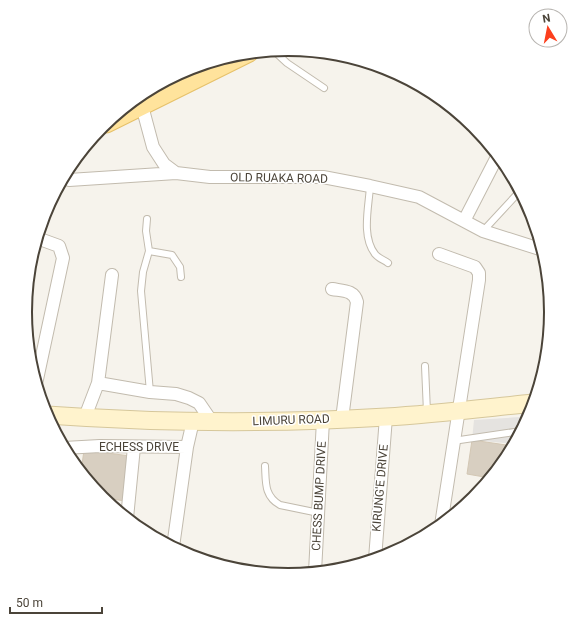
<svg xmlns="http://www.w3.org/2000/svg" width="576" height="623" font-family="Roboto,sans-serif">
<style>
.parking{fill:#e5e3e0}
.building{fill:#d8cfc1;stroke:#d3c7b4}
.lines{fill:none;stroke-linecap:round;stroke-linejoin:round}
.lane-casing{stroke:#c2bbae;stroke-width:8}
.street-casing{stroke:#c2bbae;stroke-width:14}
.secondary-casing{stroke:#d6c79b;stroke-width:19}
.primary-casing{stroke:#e6c16a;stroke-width:21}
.lane{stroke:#fff;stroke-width:6}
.street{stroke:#fff;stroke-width:12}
.secondary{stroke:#fff3cd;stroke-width:17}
.primary{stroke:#ffe39c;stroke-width:19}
.labels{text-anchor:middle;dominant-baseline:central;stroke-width:3;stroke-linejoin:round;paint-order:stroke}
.street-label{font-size:12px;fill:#4b4439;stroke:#fff}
.rim{fill:none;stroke:#4b4439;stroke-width:2}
</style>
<rect width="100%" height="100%" fill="#f6f3ec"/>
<path class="parking" d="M520,417L519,435L514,444L472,440L474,420Z"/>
<path class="building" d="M472,440L513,446L507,458L490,478L467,474Z
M84,450L130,456L124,501L102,497L81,472Z"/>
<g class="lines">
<defs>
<path id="lane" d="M273,50L287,63L324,88
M370,186C369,206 361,236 375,254C378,258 384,260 388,263
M147,219L146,231L149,251
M483,231L520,191
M425,366L427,412
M150,392L141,291L143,272L149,251L172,255L180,267L181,277
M453,441L521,431
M265,466C266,482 264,496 280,505L319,513"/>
<path id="street" d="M142,106L153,147L164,164L176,173L210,177H323L370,186L419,197L483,231L543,250
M63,177L69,180L176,173
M464,221L498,155
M439,254L475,267L479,273V280L441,525
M332,289C343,291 354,290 357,302L342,419
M98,383L150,392L176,394L189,398L199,403L212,422
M36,384L63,258L59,246L37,238
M85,417L98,383L112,275
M64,448L100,446L187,447L193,421
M127,518L134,447
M173,547L187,447
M375,559L386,417
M315,572L323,420"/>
<path id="secondary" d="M47,415C159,423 273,424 386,417C435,414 484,408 534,403"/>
<path id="primary" d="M106,123L249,52"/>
</defs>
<use href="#lane" class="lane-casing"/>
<use href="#street" class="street-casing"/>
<use href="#secondary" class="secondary-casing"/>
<use href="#primary" class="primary-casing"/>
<use href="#lane" class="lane"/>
<use href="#street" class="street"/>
<use href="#secondary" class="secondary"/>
<use href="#primary" class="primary"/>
</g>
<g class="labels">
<g class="street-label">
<text transform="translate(279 178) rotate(1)">OLD RUAKA ROAD</text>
<text transform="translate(291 420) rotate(-2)">LIMURU ROAD</text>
<text x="139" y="447">ECHESS DRIVE</text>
<text transform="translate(380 488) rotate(-85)">KIRUNG'E DRIVE</text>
<text transform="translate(319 496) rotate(-87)">CHESS BUMP DRIVE</text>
</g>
</g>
<path d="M0 0H576V623H0ZM32 312a256 256 0 1 1 512 0a256 256 0 1 1-512 0Z" fill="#fff" fill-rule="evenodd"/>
<path class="rim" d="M32 312a256 256 0 1 1 512 0a256 256 0 1 1-512 0Z"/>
<g transform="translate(548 28) rotate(350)"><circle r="19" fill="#ffffff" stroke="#b7b4b0"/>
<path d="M0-3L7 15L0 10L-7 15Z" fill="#fc3f1d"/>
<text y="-6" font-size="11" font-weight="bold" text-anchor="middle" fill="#4b4439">N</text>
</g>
<path d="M10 607v6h92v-6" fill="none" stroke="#4b4439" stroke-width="2"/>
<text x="16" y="607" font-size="12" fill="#4b4439" stroke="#ffffff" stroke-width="3" paint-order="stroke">50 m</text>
</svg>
